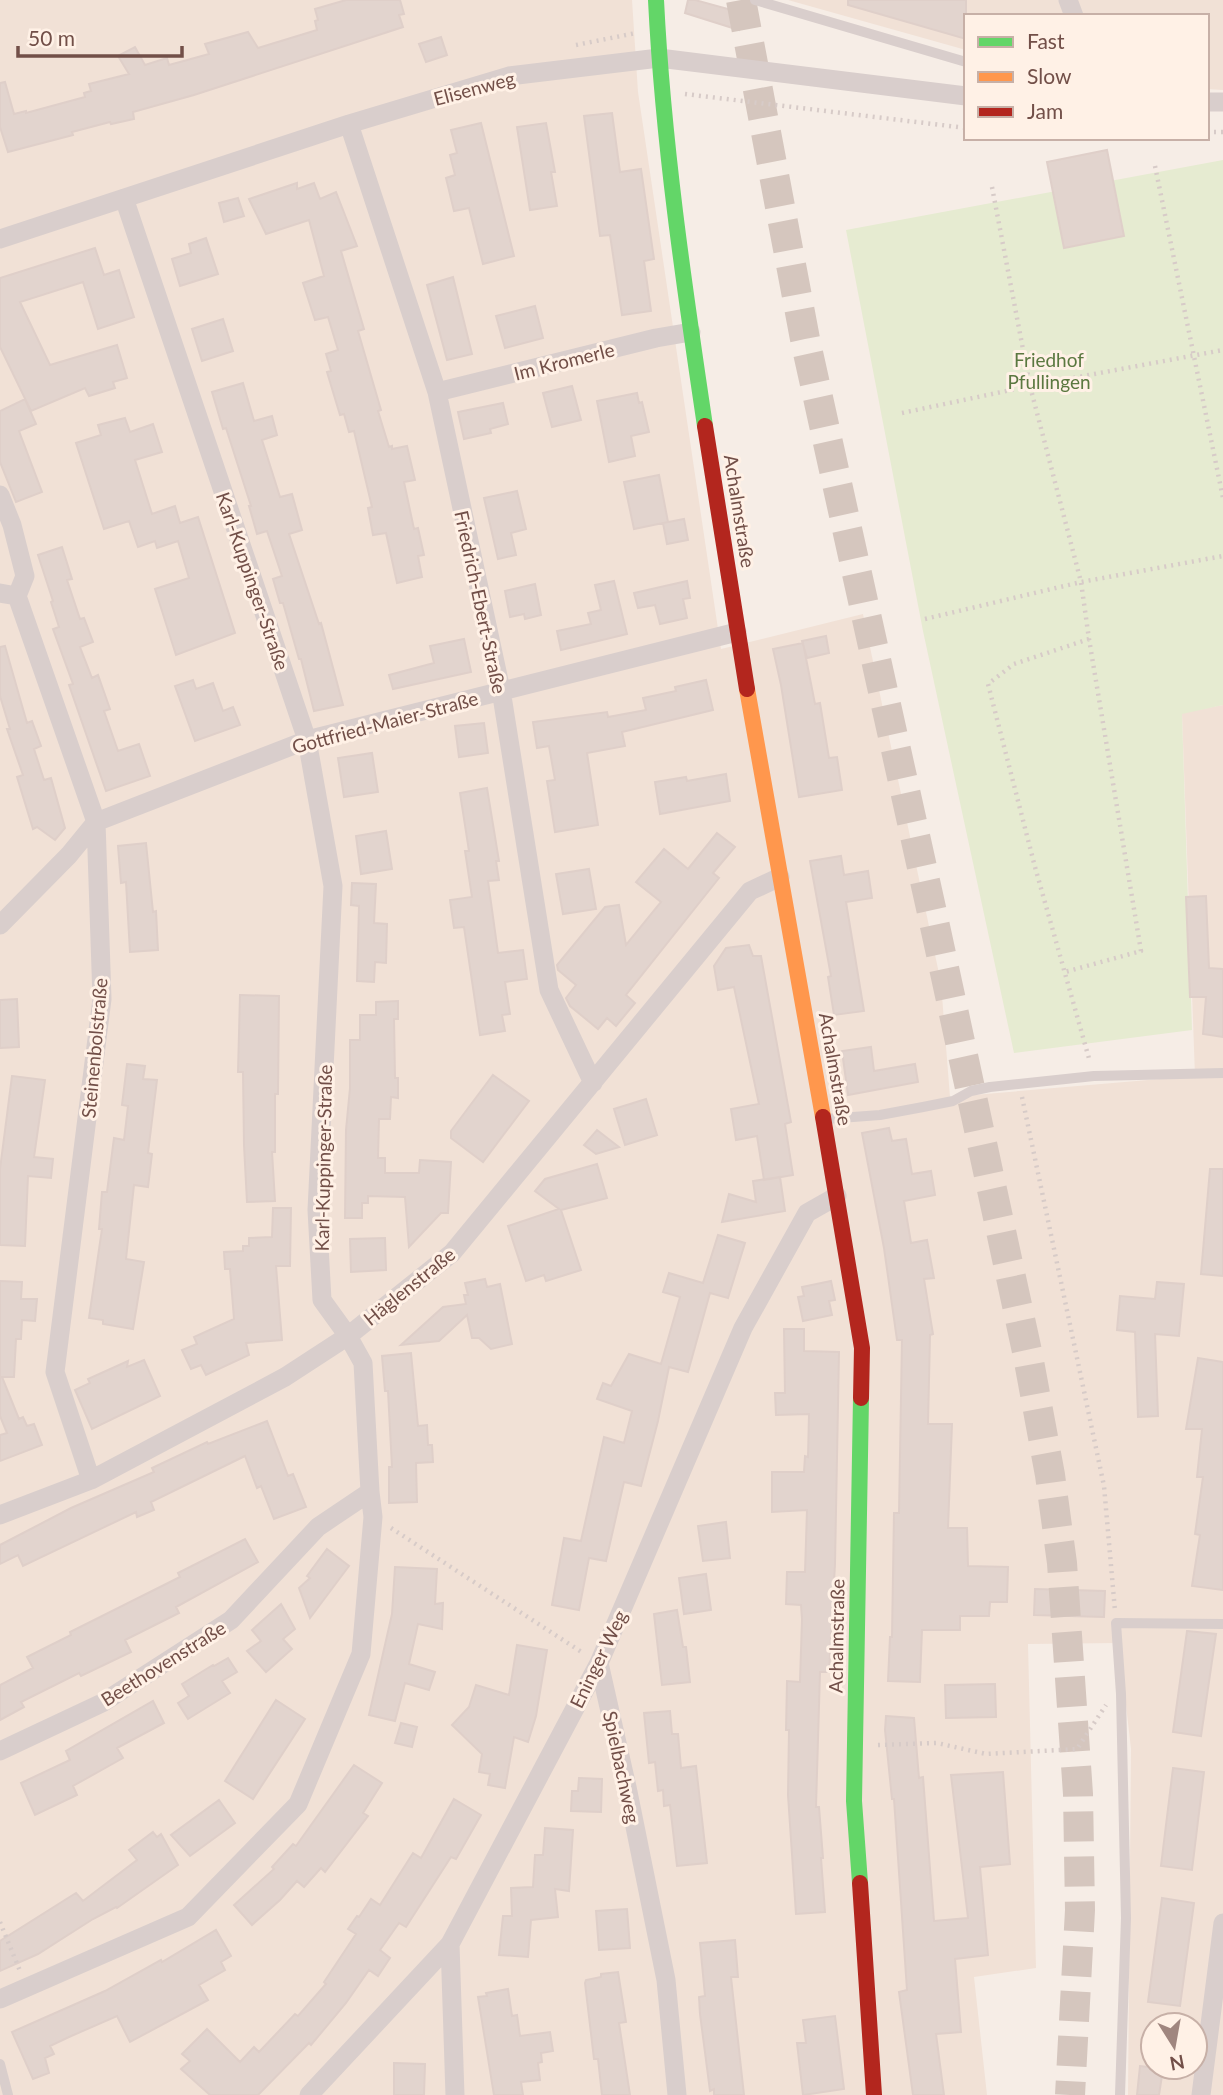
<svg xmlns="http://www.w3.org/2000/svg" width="1223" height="2095" font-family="Lato,sans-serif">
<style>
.residential{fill:#f1e1d6;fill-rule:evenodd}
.green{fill:#e6ebd1}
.building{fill:#e2d4ce;stroke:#dfcfc9;stroke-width:2}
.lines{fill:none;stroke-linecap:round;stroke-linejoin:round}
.primary-tunnel{stroke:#d5c6be;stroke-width:30;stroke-dasharray:30 15;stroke-linecap:butt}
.path{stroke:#d7cbc8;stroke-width:4.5;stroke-dasharray:2 5;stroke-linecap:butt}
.lane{stroke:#d9cecc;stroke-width:10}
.street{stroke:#d9cecc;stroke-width:19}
.fast{stroke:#63d668;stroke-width:16}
.slow{stroke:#ff974d;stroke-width:16}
.jam{stroke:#b3261e;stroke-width:16}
.labels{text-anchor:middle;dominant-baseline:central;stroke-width:6;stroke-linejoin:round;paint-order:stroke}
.street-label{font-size:19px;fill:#724f48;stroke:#fff1e6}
.park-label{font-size:19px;fill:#5b7840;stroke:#fff1e6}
</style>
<rect width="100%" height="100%" fill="#f6ede6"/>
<path class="residential" d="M0,0H632L638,92L721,649L863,614L941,983L950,1097L1195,1076L1182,713L1223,705V2095H1128L1131,1749L1119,1643L1028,1644L1036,1968L974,1977L987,2095H0ZM1153,2025H1195V2067H1153Z
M788,0H1223V90L1207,89V16H966V50Z"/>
<path class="green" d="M1223,160V705L1182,714L1192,1030L1014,1053L923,631L846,230Z"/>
<path class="building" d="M346,0H400L404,14L399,15L403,27L194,95L133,112L134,119L111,124L110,122L72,132L73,135L8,152L0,127V83L5,82L14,114L26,111V113L85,97L84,93L91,91L89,84L129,74L118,56L135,47L145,65L167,58L169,65L209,54L205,44L248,32L258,48L317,30L315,21L318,20L315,9Z
M688,0H695L750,15L739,30L685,13Z
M848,0H966V39L848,5Z
M441,37L447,55L426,62L419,44Z
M612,113L620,172L641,169L654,259L644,261L651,311L622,315L610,235L600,236L584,116Z
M481,123L514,256L483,264L469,208L454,211L446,178L455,175L450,155L457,153L451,130Z
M546,123L555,172H551L557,206L530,210L517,127Z
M1107,150L1124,236L1064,248L1047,162Z
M297,183V189L314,183L320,199L336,192L357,246L341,251L364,329L358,331L381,410L378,411L389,447L392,446V449L407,446L415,480L404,482L414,529L418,528L424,555L418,556L422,577L397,583L386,533L373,535L368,508L372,507L354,431L349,432L344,414L340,415L327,372L331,371L326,354L338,350L328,317L315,320L303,283L324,276L309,220L266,234L249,199Z
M238,198L244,216L224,222L219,203Z
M206,238L218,274L180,286L172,259L191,253L189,244Z
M95,248L104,275L119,270L134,317L98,329L83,282L20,302L50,365L117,345L127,378L113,382L115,388L89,396L85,388L31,411L0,347V278Z
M453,277L472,354L447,360L427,285Z
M535,306L543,338L505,348L496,316Z
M223,319L233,351L202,361L192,329Z
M243,383L254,421L272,416L277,435L262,440L280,497L292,494L302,530L289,534L319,624L321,623L343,705L314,711L301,659H299L283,603H280L273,579L282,576L267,531L257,534L249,506H251L226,428L223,429L212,392Z
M572,386L581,420L552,427L543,393Z
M637,393L639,403L642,402L649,432L631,436L635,456L609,462L597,401Z
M25,399L36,424L19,431L42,492L16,502L0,462V411Z
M503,403L508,424L490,429L491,433L464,439L458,412Z
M125,418L130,432L153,424L162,452L135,460L152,514L175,506L180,523L198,517L235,633L176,655L155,589L189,578L178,541L157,548L155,541L138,547L129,521L104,529L76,443L101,435L98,425Z
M659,475L668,522L634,529L624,482Z
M517,491L526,529L511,533L516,555L498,559L484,498Z
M684,519L688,540L667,544L663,523Z
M62,547L72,579L67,580L80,619L84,618L93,642L80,647L92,678L98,675L110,709L104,711L118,751L139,744L150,776L106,791L69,685L73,684L53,629L59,627L51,602L53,601L38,555Z
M614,581L627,634L561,650L557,631L591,624L588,613L601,610L595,585Z
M687,581L690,598L683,599L687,618L660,624L655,605L638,608L634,593Z
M535,584L541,615L525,619L524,614L510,617L505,591Z
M826,636L829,653L807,658L802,641Z
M464,639L471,672L393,689L389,675L434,663L430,646Z
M803,643L815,704L820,703L829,758L837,757L842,790L799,797L781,685L773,649Z
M5,646L27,723L32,721L41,746L34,749L44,780L51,778L65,828L55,840L37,827L33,829L17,777L23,775L7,729H10L0,696V647Z
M193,680L196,689L213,683L223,711L233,707L240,725L195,741L175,686Z
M706,680L713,710L622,732L625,746L587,753L598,825L555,832L547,781L555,780L549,746L537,748L533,722L607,712L608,717L646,710L643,698L676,691L675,687Z
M484,723L488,753L459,757L455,726Z
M372,753L378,792L344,797L338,758Z
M726,774L730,801L660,814L655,782L686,777L687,781Z
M487,788L499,861H496L499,880L488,881L498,953L523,950L527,979L505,982L510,1014L502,1015L505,1031L480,1035L464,927L454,928L450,900L472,897L465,851H469L460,793Z
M386,831L392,869L361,874L356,836Z
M717,833L735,847L713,873L719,878L626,995L635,1003L616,1026L607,1018L598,1029L570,1006L566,998L576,985L558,970L557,965L605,907L619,905L626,945L661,902L636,882L664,849L688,869Z
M146,843L153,912L156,911L158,950L130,952L126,882L121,883L118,846Z
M841,856L844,875L868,871L872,898L846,902L864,1011L834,1015L828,977L831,976L810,861Z
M589,869L596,909L563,914L556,874Z
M352,883L376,884L374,923L387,924L386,963L375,962L374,982L357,981L359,906L351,905Z
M1206,896L1209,968L1223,969V1037L1203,1034L1206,997H1190L1186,897Z
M749,945L753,956H761L791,1122L785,1124L793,1175L764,1180L757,1136L736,1140L731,1109L759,1104L734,987L718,990L714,966L726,948Z
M240,995L279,996L278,1094H275V1152H272L275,1201L247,1202L244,1145L243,1072H238Z
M17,999L19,1047L0,1048V1000Z
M398,1001V1019H394L395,1078H398V1098L391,1097L390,1119H379L378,1158H385V1173H419L420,1160L451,1162L448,1213H441L409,1247L405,1197L368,1196V1203H362V1218H345L346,1130L350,1088V1040H360V1015H376V1002Z
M871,1047L874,1071L915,1064L918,1082L848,1095L842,1051Z
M127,1064L145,1066L143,1079L157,1080L148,1153L152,1154L148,1187L134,1185L126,1259L144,1262L133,1329L103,1324V1320L89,1318L102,1229H99L102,1192H107L114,1138L124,1140L128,1106L122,1105Z
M493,1075L529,1101L483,1162L451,1138V1131Z
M12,1076L45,1080L34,1157L53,1159L51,1178L28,1176L25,1246L0,1245V1169Z
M646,1099L657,1135L625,1145L614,1109Z
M889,1128L892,1141L906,1139L912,1174L931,1171L935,1195L904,1201L911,1243L927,1240L934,1278L924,1279L933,1334L930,1335L928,1424H952L948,1528H967L968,1566L1008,1567L1007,1602H990L989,1616H960V1630H922L920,1682L888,1681L890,1637H892L894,1513H899L902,1340H897L884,1248L862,1133Z
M597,1130L619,1147L596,1154L584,1145Z
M597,1164L607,1198L561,1210L581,1270L546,1281L544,1275L526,1281L508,1226L559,1209L535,1191L545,1179Z
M1210,1169H1223V1276L1201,1274Z
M780,1177L785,1211L722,1222L729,1194L756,1202L753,1181Z
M273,1208H291L290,1266H276L282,1340L246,1343L249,1355L206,1375L201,1365L191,1369L182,1350L197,1344L194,1337L234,1319L230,1269H225L224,1252L243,1251V1246H249V1238L272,1237Z
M718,1235L745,1243L728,1298L710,1293L688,1372L669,1367L658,1421L641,1486L624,1482L606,1561L589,1558L579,1610L552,1605L564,1538L581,1541L604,1437L624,1443L632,1411L597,1399L603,1383L611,1386L629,1354L661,1364L680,1297L663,1292L669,1273L703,1283Z
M385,1238L386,1270L351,1272L350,1239Z
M485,1279L487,1287L500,1284L512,1344L491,1349L479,1338H472L467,1315L439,1341L401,1345L443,1307L466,1304L464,1295H468L465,1283Z
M0,1281L22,1282L21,1299H37L35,1321L22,1320L21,1339H16L14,1377H2L19,1419L23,1417L27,1426L34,1424L42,1445L0,1461V1435L7,1433L0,1416Z
M831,1281L835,1300L829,1301L832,1315L803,1321L798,1297L804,1296L802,1287Z
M1157,1282L1184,1284L1179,1336L1155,1334L1158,1416L1138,1417L1135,1332L1117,1330L1120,1296L1155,1299Z
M784,1329H804V1351L839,1352L835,1564L829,1672H820L816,1807H819L823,1858H821L825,1912L796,1914L788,1795L789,1730H786L787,1681L800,1682L802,1619L801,1605L786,1604L787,1572H805L807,1510L772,1512V1472H804L805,1456L808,1457L809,1414L776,1415L775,1393H785Z
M411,1353L418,1426L427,1425L428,1445H432L433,1462L416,1463L417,1502L389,1503V1467H392L388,1391H385L382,1356Z
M1198,1358L1223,1362V1590L1192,1586L1200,1535L1195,1534L1203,1477H1197L1202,1429H1186Z
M144,1360L160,1396L92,1429L75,1390L90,1383L88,1379L128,1361L127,1367Z
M267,1421L288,1476L293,1474L306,1507L274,1519L261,1486L257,1488L245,1456L151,1502L154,1510L137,1517L136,1512L23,1566L18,1555L0,1564V1545L71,1508L154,1472L152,1468L207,1442L208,1444Z
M726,1522L730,1558L703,1561L698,1526Z
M245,1539L258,1562L176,1607L179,1613L125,1640L131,1652L81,1676L79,1673L21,1702L24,1707L0,1720V1685L33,1668L27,1657L71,1635L70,1632L180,1577L178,1573Z
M327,1549L349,1566L310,1618L299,1588L310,1578L307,1576Z
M395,1567L437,1569L435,1604L443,1603L442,1629L418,1624L409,1664L435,1672L429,1690L405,1683L395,1721L369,1715L392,1614Z
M706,1574L711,1610L684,1614L679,1578Z
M1035,1589L1105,1591L1104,1617L1034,1615Z
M281,1604L295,1629L283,1639L292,1649L266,1672L247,1651L261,1641L252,1630Z
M677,1610L683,1647H686L690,1682L662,1685L654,1614Z
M1187,1631L1216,1634L1201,1736L1173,1732Z
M517,1645L547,1650L536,1716L528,1742L514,1737L505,1788L488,1785L490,1774L479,1772L482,1754L452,1725L469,1707L476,1685L509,1695Z
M228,1658L237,1672L222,1681L230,1693L188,1719L178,1703L189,1696L182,1684L213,1665L214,1666Z
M995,1684L996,1717L946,1718L945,1685Z
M276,1700L305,1719L253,1799L225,1781Z
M153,1701L164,1723L117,1748L123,1758L73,1786L77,1795L35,1815L21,1783L70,1760L66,1751Z
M670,1711L672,1734H678L681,1768L696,1766L707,1863L677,1866L670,1805L664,1806L663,1790L658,1791L655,1762L649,1763L644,1713Z
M886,1716L914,1718L919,1778L923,1777L934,1921L968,1918L951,1775L1003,1772L1010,1864L980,1867L988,1955L955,1959L961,2032L936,2034L944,2095H913L899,1992L907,1990L894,1799H892L885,1730Z
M401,1723L417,1727L412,1747L395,1743Z
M354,1765L382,1783L363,1813L368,1816L325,1872L321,1868L304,1887L297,1881L280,1900L252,1925L234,1905L274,1869L272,1867L293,1844L296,1846Z
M1173,1768L1204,1772L1192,1870L1161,1866Z
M579,1778L602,1779L601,1812L571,1811L572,1791H578Z
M454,1799L481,1815L456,1859L451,1857L406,1927L399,1923L380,1950L390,1958L378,1976L369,1970L346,2003L311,2045L309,2043L258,2095H210L181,2069L190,2061L182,2054L207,2029L240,2062L254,2047L259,2052L295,2014L298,2016L326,1984L324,1982L356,1934L348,1929L357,1916L359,1917L371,1899L380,1905L413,1853L421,1858Z
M219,1800L235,1823L190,1856L171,1835Z
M545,1828L573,1830L569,1891L555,1889L558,1917L531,1920L528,1957L499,1955L503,1916H512L511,1888L533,1887L535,1855H543Z
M153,1832L157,1837L161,1834L178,1865L117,1908L116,1907L93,1919L38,1954L0,1971V1941L76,1893L83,1901L137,1860L129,1850Z
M1162,1898L1194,1903L1180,2006L1148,2002Z
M627,1909L630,1948L599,1950L596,1911Z
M216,1930L231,1956L221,1962L225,1970L199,1985L208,2000L130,2042L117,2016L69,2037L50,2046L54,2054L45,2058L49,2073L33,2079L12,2032L105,1991L161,1960L162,1962Z
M735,1940L738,1977H731L744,2095H714V2089L710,2091L700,2014L699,1997L705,1996L700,1943Z
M618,1972L626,2022L619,2023L630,2095H602L598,2059H594L585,1983L586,1980L601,1977V1974Z
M508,1989L512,2016L517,2015L520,2036L550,2032L553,2051L541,2053L542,2062L538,2063L540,2080L521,2082L523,2095H494L478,1997L487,1996L486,1993Z
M835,2016L844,2089L803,2095L797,2043H806L803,2020Z
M394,2063L425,2064L424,2095H394Z
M1140,2066L1163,2069L1159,2095H1137Z"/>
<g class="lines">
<path class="primary-tunnel" d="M741,0L805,339L933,917L1028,1356L1050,1475L1062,1563L1078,1794L1080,1910L1070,2095"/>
<path class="path" d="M576,45L636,33
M685,94L966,128
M1207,132H1223
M1155,166L1223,498
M992,187L1030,386L1081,582L1089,639L1141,951L1065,972
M902,413L1030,386L1223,350
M925,619L1081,582L1223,556
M1089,639L1014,664L988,684L1035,867L1090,1062
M1022,1097L1104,1486L1115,1611
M391,1528L583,1653
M878,1745L937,1743L986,1754L1077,1749L1106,1705
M0,1922L20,1971"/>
<path class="lane" d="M755,0L966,62
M826,1119L880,1115L923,1107L953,1101L971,1091L990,1087L1094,1076L1223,1073
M0,2064L8,2095
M1120,2095L1126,1918L1121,1694L1116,1623L1223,1624"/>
<path class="street" d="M1068,0L1074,16
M1207,102H1223
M349,124L437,392L501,690L549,990L593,1083
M0,239L349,124L509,76L659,58L966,96
M437,392L656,338L691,332
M0,495L12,525L25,576L17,596
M0,593L17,596L96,822L102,999L55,1372L91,1480
M0,925L69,855L96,822L307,740L737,632
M0,1515L91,1480L285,1377L348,1336L452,1253L750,891L780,877
M599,1663L627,1787L666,1980L677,2095
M0,1751L102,1703L231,1620L318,1527L370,1492
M450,1944L455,2095
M0,1999L188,1917L298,1804L361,1654L373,1517L370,1492L363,1363L348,1336L322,1300L317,1210L333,886L307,740L124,198
M309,2095L450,1944L599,1663L743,1328L807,1213L837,1196
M1201,2095L1223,1923"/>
<path class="fast" d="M656,0C663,142 684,285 705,426
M860,1883L854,1801L861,1398"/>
<path class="slow" d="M747,689L823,1117"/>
<path class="jam" d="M705,426L747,689
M823,1117L862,1348L861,1398
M860,1883L874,2095"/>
</g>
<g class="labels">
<g class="street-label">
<text transform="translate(474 88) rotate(-15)">Elisenweg</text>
<text transform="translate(564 361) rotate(-14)">Im Kromerle</text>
<text transform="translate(740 511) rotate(81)">Achalmstraße</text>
<text transform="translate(253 581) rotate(71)">Karl-Kuppinger-Straße</text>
<text transform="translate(481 602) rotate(78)">Friedrich-Ebert-Straße</text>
<text transform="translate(385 722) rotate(-15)">Gottfried-Maier-Straße</text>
<text transform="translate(94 1048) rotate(-85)">Steinenbolstraße</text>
<text transform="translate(836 1069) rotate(80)">Achalmstraße</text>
<text transform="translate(323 1158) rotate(-89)">Karl-Kuppinger-Straße</text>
<text transform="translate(409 1286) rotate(-39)">Häglenstraße</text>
<text transform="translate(836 1636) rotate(-89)">Achalmstraße</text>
<text transform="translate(598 1659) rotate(-64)">Eninger Weg</text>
<text transform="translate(163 1663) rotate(-32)">Beethovenstraße</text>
<text transform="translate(622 1767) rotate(78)">Spielbachweg</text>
</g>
<g class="park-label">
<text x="1049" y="359">Friedhof<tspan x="1049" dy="22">Pfullingen</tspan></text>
</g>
</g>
<rect x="964" y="14" width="245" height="126" fill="#fff1e6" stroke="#c7b0a7" stroke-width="2"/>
<rect x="978" y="37" width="35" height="10" fill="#63d668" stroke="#c7b0a7" stroke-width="2"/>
<text x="1027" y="49" font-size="21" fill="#724f48">Fast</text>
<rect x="978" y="72" width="35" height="10" fill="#ff974d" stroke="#c7b0a7" stroke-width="2"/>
<text x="1027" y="84" font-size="21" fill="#724f48">Slow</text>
<rect x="978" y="107" width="35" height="10" fill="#b3261e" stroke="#c7b0a7" stroke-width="2"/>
<text x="1027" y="119" font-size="21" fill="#724f48">Jam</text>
<g transform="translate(1174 2046) rotate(169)"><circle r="33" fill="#fff1e6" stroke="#c7b0a7" stroke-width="2"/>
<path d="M0-5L12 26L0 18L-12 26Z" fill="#a0867f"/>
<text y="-10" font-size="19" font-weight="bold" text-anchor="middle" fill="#724f48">N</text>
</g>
<path d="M18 46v10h164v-10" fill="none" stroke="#724f48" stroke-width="3.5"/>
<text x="28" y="46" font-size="21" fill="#724f48" stroke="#fff1e6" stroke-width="5" paint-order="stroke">50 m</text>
</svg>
